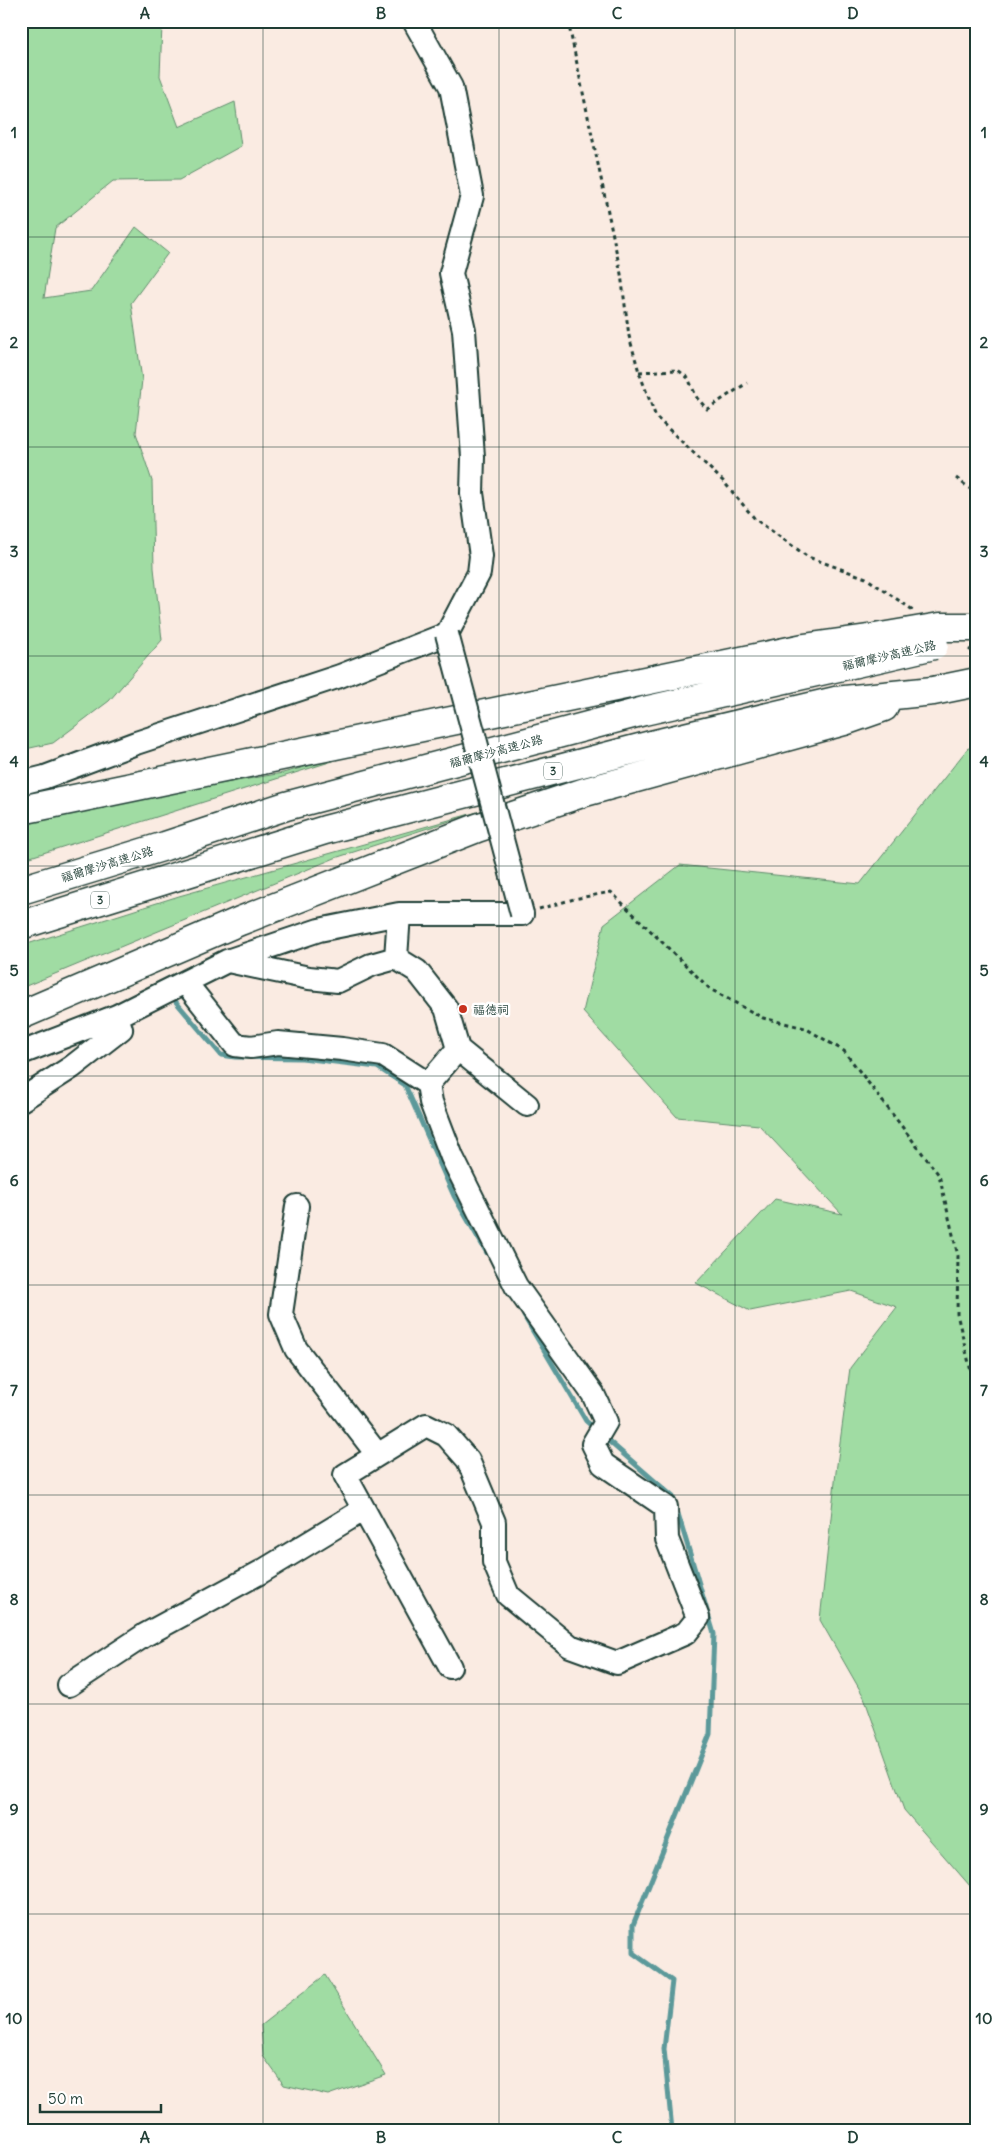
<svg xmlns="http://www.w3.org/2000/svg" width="998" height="2151" font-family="Delius,'LXGW WenKai TC',sans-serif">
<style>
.green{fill:#a0dca3;stroke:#608c6c}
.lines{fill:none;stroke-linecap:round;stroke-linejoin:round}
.stream{stroke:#5c999a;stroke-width:5}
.minor-casing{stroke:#1f3d34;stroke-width:26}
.highway-casing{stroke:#1f3d34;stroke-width:31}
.path{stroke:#1f3d34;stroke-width:3;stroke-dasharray:4 4;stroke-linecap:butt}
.minor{stroke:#fff;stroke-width:22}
.highway{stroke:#fff;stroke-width:28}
.minor-bridge-casing{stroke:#1f3d34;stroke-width:26;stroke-linecap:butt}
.highway-bridge-casing{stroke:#1f3d34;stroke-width:31;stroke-linecap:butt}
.minor-bridge{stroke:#fff;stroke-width:22}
.highway-bridge{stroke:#fff;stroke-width:28}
.grid{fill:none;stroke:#1f3d34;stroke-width:1;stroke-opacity:0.55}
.poi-dot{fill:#c8321e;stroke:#fff;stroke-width:2}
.labels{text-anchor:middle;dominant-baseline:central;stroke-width:5;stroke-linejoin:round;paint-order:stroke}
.shield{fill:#fff;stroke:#627771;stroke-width:1}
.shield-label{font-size:11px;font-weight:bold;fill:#1f3d34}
.street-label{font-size:12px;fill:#1f3d34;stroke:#fff}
.poi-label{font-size:12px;fill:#1f3d34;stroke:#fff;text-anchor:start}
.neatline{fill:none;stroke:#1f3d34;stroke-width:2}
.grid-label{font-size:16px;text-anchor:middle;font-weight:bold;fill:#1f3d34}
</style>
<rect width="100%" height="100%" fill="#faebe2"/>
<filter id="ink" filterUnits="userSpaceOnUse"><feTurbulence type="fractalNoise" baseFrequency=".02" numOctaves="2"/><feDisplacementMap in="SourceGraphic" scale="10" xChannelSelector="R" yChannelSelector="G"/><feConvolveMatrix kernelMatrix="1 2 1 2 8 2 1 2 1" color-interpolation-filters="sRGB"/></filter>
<g filter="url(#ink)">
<path class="green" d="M21,21H166L162,25L160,76L179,127L235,102L241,146L179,180L113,181L55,228L44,298L91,291L136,227L168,253L131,303L142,380L136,433L152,481L154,568L162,640L109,701L53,743L21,750Z
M380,746L21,860V823L137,798L283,773Z
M968,748L977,749V1894L904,1810L864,1697L820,1620L836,1472L850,1368L897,1307L851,1291L750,1311L696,1283L775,1199L842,1214L759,1125L677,1117L583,1012L604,924L680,865L860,884Z
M481,811L335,858L21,988V946L179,896Z
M325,1975L386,2075L328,2095L284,2085L263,2056L261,2025Z"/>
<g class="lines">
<path class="stream" d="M176,1002L221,1055L235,1057L302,1058L377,1067L405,1085L454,1196L487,1253
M524,1316L586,1421L595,1429
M604,1437L673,1497L714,1634L710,1734L633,1925V1953L672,1981L664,2049L672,2130"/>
<defs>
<path id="minor" d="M21,783L45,777L136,743L340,676L447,634L479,573L481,556L472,493L473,457L464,330L451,273L472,196L451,87L414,21
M396,958L399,914
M228,961L309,978L338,981L371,965L396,958L417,971L446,1008L458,1049L428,1084
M185,982L235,1045L251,1047L278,1043L342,1049L383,1055L428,1084L431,1102L452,1157L516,1286L593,1394L606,1422L593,1444L603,1464L666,1507L667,1539L698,1618L686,1633L617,1663L570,1646L508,1595L494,1562V1522L468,1460L446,1435L426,1425L345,1475L450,1667
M458,1049L527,1105
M21,1053L117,1016L227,961L319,930L399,914H522
M21,1100L72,1067L121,1029L117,1016
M297,1206L281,1314L296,1349L377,1454
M69,1685L145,1635L261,1572L363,1510"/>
<path id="highway" d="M21,810L804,648L875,638
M21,890L165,846L286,806L644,711L878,658
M21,925L325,830L651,745L835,701L933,691L977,682
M21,1015L240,921L477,828L585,792L844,721L884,707"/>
</defs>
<use href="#minor" class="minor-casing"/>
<use href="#highway" class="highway-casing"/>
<path class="path" d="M568,21L621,274L629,336L639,372L656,417L723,481L755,519L808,557L866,578L913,610
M639,372L678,370L688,378L697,398L707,409L747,383
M956,478L977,494
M969,649L977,655
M539,909L574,899L611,892L710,989L763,1018L805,1028L844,1051L939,1175L958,1256L957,1314L977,1396
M977,1496L975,1506L977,1511"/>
<use href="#minor" class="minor"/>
<use href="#highway" class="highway"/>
<defs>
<path id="minor-bridge" d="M447,634L522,914"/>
<path id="highway-bridge" d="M875,638L940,627H977
M878,658L934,645"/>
</defs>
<use href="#minor-bridge" class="minor-bridge-casing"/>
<use href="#highway-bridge" class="highway-bridge-casing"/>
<use href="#minor-bridge" class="minor-bridge"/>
<use href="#highway-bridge" class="highway-bridge"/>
</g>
</g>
<path class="grid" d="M263,21V2130M499,21V2130M735,21V2130M21,237H977M21,447H977M21,656H977M21,866H977M21,1076H977M21,1285H977M21,1495H977M21,1704H977M21,1914H977"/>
<circle class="poi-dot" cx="463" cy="1009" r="5"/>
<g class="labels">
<g class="shield">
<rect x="544" y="762.5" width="18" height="17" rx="4"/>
<rect x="91" y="891.5" width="18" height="17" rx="4"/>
</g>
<g class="shield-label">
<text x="553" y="771">3</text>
<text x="100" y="900">3</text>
</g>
<g class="street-label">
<text transform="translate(889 655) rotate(-13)">福爾摩沙高速公路</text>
<text transform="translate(496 751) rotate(-15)">福爾摩沙高速公路</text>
<text transform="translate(107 864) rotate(-17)">福爾摩沙高速公路</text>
</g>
<g class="poi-label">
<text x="473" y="1009">福德祠</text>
</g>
</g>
<rect width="998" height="2151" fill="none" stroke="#fff" stroke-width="55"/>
<path d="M40 2104v8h121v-8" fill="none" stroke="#1f3d34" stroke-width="2.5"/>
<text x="48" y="2104" font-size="15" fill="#1f3d34" stroke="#ffffff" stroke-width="4" paint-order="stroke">50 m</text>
<rect x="28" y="28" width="942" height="2096" class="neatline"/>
<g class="grid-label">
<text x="145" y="19">A</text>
<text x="381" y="19">B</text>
<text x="617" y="19">C</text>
<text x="853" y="19">D</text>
<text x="14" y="138">1</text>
<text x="984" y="138">1</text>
<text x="14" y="348">2</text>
<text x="984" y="348">2</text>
<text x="14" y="557">3</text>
<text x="984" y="557">3</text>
<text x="14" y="767">4</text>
<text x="984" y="767">4</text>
<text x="14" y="976">5</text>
<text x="984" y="976">5</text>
<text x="14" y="1186">6</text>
<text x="984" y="1186">6</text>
<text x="14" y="1396">7</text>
<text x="984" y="1396">7</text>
<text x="14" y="1605">8</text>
<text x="984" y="1605">8</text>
<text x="14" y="1815">9</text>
<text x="984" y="1815">9</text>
<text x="14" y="2024">10</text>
<text x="984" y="2024">10</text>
<text x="145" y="2143">A</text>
<text x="381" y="2143">B</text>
<text x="617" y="2143">C</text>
<text x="853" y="2143">D</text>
</g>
</svg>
